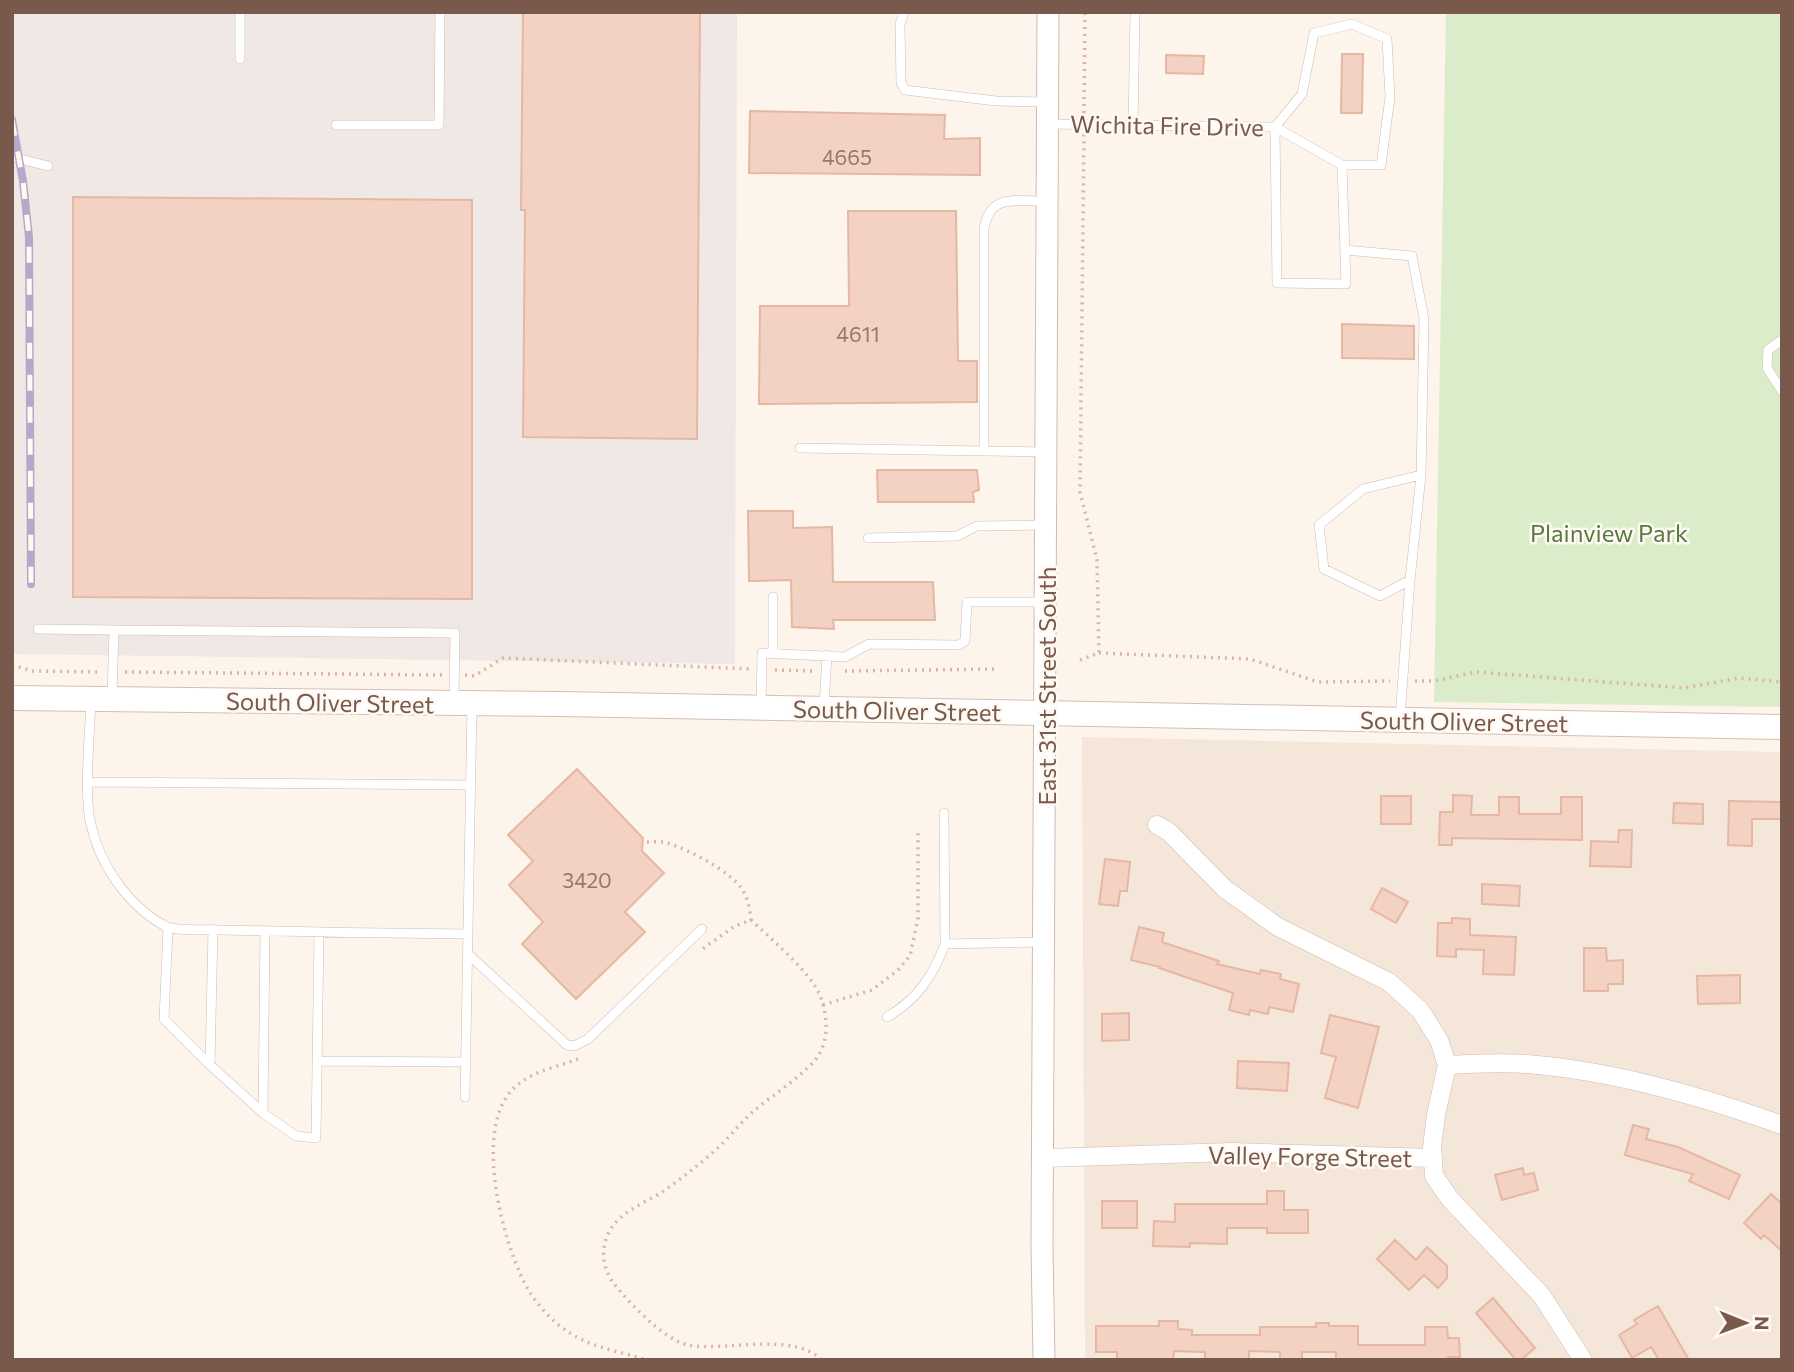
<svg xmlns="http://www.w3.org/2000/svg" width="1794" height="1372" font-family="Commissioner,sans-serif">
<style>
.residential{fill:#f5e6da}
.industrial{fill:#efe8e4}
.green{fill:#daecc9}
.building{fill:#f3d2c3;stroke:#e6b7a3;stroke-width:2}
.lines{fill:none;stroke-linecap:round;stroke-linejoin:round}
.service-casing{stroke:#d1bbb0;stroke-width:10}
.minor-casing{stroke:#d1bbb0;stroke-width:19}
.tertiary-casing{stroke:#d1bbb0;stroke-width:23}
.secondary-casing{stroke:#d6beb0;stroke-width:26}
.path{stroke:#d9b5a5;stroke-width:3.5;stroke-dasharray:2 5;stroke-linecap:butt}
.service{stroke:#fff;stroke-width:9}
.minor{stroke:#fff;stroke-width:18}
.tertiary{stroke:#fff;stroke-width:21}
.secondary{stroke:#fff;stroke-width:24}
.rail-casing{stroke:#b7a8c9;stroke-width:8}
.rail{stroke:#fff9f3;stroke-width:5;stroke-dasharray:16;stroke-linecap:butt}
.labels{text-anchor:middle;dominant-baseline:central;stroke-width:5;stroke-linejoin:round;paint-order:stroke}
.number-label{font-size:21px;fill:#98776a}
.street-label{font-size:24px;fill:#7a594d;stroke:#fff9f3}
.park-label{font-size:24px;fill:#577a41;stroke:#fff9f3}
</style>
<rect width="100%" height="100%" fill="#fdf5ec"/>
<path class="residential" d="M1082,737L1782,752V1360H1085Z"/>
<path class="industrial" d="M12,12H737L735,664L12,654Z"/>
<path class="green" d="M1446,12H1782V707L1434,702Z"/>
<path class="building" d="M523,12H700L697,439L523,437L525,210H521Z
M1342,54H1363L1362,113H1341Z
M1166,55L1204,56L1203,74L1166,73Z
M750,111L945,115L944,139L980,138V175L749,173Z
M73,197L472,200V599L73,597Z
M848,211H956L958,361H977V402L759,404L760,306H849Z
M1342,324L1414,326V359L1342,358Z
M877,470H977L979,490L973,492L974,502H878Z
M748,511H793V528L832,527L833,582H933L935,620H833L834,629L792,627L791,580L749,581Z
M577,769L643,838L642,851L664,873L625,912L645,932L576,999L522,944L543,922L509,885L533,861L508,835Z
M1453,795L1472,796L1471,815H1499V797H1519V814H1561V797H1582V840L1452,838V845H1439L1440,812H1453Z
M1381,796H1411V824H1381Z
M1729,801L1782,802V819H1752V846L1728,845Z
M1674,803L1703,804V824L1673,823Z
M1619,830H1632L1631,867L1590,866L1591,841L1618,842Z
M1105,859L1130,862L1127,891H1120L1118,906L1099,904Z
M1482,884L1520,886L1519,906L1482,904Z
M1382,888L1408,902L1396,923L1371,909Z
M1452,918L1470,919V935L1516,937L1514,975L1483,974L1484,950L1456,949V957L1437,956L1438,923H1452Z
M1139,927L1164,933L1162,942L1219,961L1217,964L1260,974L1261,970L1281,974L1280,979L1299,984L1293,1012L1269,1007L1268,1014L1250,1010L1249,1015L1229,1010L1233,993L1159,968L1160,967L1131,960Z
M1584,948H1606L1607,961L1623,960V984H1608V991H1584Z
M1740,975V1003L1698,1004L1697,976Z
M1129,1013V1040L1102,1041V1014Z
M1330,1015L1379,1027L1358,1108L1325,1098L1336,1057L1321,1053Z
M1238,1061L1289,1063L1287,1091L1237,1088Z
M1633,1125L1649,1129L1646,1139L1678,1147L1740,1175L1729,1199L1689,1181L1693,1174L1625,1155Z
M1523,1168L1524,1175L1534,1173L1538,1190L1502,1200L1495,1175Z
M1267,1191H1284V1210H1308V1233H1267V1228H1227V1244L1190,1243V1247L1153,1246L1154,1221L1175,1222V1204H1267Z
M1771,1194L1782,1204V1251L1764,1235L1761,1239L1744,1223Z
M1102,1201H1137V1228H1102Z
M1395,1240L1416,1260L1427,1247L1447,1266V1278L1438,1288L1424,1275L1409,1290L1377,1259Z
M1493,1298L1535,1348L1521,1360H1516L1476,1313Z
M1658,1306L1689,1360H1659L1651,1347L1632,1358L1619,1335L1637,1324L1634,1320Z
M1159,1321H1178V1329L1192,1330V1335H1260V1327H1316V1323H1329V1326H1358V1345H1425V1327H1447L1448,1338H1459L1460,1357H1448V1360H1336V1352H1302V1360H1280V1352L1249,1351V1360H1205V1352L1174,1351L1173,1360H1117V1352H1096V1326H1159Z"/>
<g class="lines">
<defs>
<path id="service" d="M904,12L900,24L901,83L905,90L996,101L1046,102
M240,59V12
M1048,124L1275,127L1302,94L1314,33L1352,24L1387,39L1390,97L1381,165H1342
M336,125H439L440,12
M1133,126L1135,12
M1275,127L1342,165L1346,284L1277,283Z
M12,157L48,166
M1345,250L1412,256L1424,319L1421,475L1363,489L1319,525L1324,569L1380,596L1410,580L1400,718
M1782,340L1768,350L1767,368L1782,391
M800,448L1045,452
M984,451V229C990,192 1017,202 1047,201
M868,538L957,536L977,526L1044,525
M1410,580L1421,475
M38,629L114,630
M773,653V597
M112,696L114,630L455,633L454,702
M91,699C90,736 84,786 90,821C99,864 127,905 165,926C176,932 210,929 223,930C305,932 386,933 468,934
M761,705L762,653L845,657L869,644L959,645L965,641L967,602H1045
M824,707L827,655
M89,782L471,785
M944,813L945,944L1044,942
M168,928L164,1019L210,1065L263,1113L296,1136L316,1138L319,932
M467,953L567,1045L574,1046L588,1039L702,929
M887,1017C917,1000 933,976 945,944
M317,1061L465,1062
M210,1065L213,929
M465,1097L472,705
M263,1113L265,931"/>
<path id="minor" d="M1157,825L1169,832L1225,889L1278,927L1389,982L1420,1010L1439,1040L1447,1065L1436,1115L1432,1147L1434,1176L1450,1199L1542,1296L1583,1360
M1447,1065C1473,1064 1501,1062 1527,1064C1614,1071 1700,1096 1782,1125
M1044,1158L1232,1152L1433,1158"/>
<path id="tertiary" d="M1044,1360L1042,1246L1048,12"/>
<path id="secondary" d="M12,698L560,704L1782,727"/>
</defs>
<use href="#service" class="service-casing"/>
<use href="#minor" class="minor-casing"/>
<use href="#tertiary" class="tertiary-casing"/>
<use href="#secondary" class="secondary-casing"/>
<path class="path" d="M1084,113L1085,12
M1099,653L1250,659L1318,682L1390,681
M1080,660L1099,653L1097,560L1080,492L1084,134
M12,665L32,671L100,672
M775,670L813,671
M845,671L998,669
M125,672L443,675
M465,675L474,676L503,658L750,669
M1415,681H1434L1476,672L1684,688L1739,678L1782,682
M647,842C654,842 662,841 668,843C689,850 730,871 742,889C748,898 750,910 751,920L735,926L701,950
M751,920C770,938 813,974 821,998C828,1017 829,1042 816,1059C802,1076 773,1095 755,1110C743,1120 733,1133 722,1144C705,1160 687,1174 668,1188C648,1203 618,1210 607,1236C601,1252 603,1267 612,1281C626,1300 664,1340 688,1345C727,1352 792,1331 822,1360
M823,1005L872,990L898,970L910,956L918,918V830
M578,1059C557,1067 532,1071 515,1087C472,1126 502,1239 525,1284C533,1300 551,1321 567,1331C591,1348 620,1351 646,1360"/>
<use href="#service" class="service"/>
<use href="#minor" class="minor"/>
<use href="#tertiary" class="tertiary"/>
<use href="#secondary" class="secondary"/>
<defs>
<path id="rail" d="M12,120L23,181L29,237L31,584"/>
</defs>
<use href="#rail" class="rail-casing"/>
<use href="#rail" class="rail"/>
</g>
<g class="labels">
<g class="number-label">
<text x="847" y="156">4665</text>
<text x="858" y="333">4611</text>
<text x="587" y="879">3420</text>
</g>
<g class="street-label">
<text transform="translate(1167 125) rotate(1)">Wichita Fire Drive</text>
<text transform="translate(1046 686) rotate(-90)">East 31st Street South</text>
<text transform="translate(330 702) rotate(1)">South Oliver Street</text>
<text transform="translate(897 710) rotate(1)">South Oliver Street</text>
<text transform="translate(1464 721) rotate(1)">South Oliver Street</text>
<text transform="translate(1310 1156) rotate(1)">Valley Forge Street</text>
</g>
<g class="park-label">
<text x="1609" y="532">Plainview Park</text>
</g>
</g>
<rect width="1794" height="1372" fill="none" stroke="#7a594d" stroke-width="28"/>
<g transform="translate(1745 1323) rotate(91)" stroke="#fff9f3" stroke-width="5" paint-order="stroke">
<path d="M0-5L12 26L0 18L-12 26Z" fill="#7a594d"/>
<text y="-10" font-size="19" font-weight="bold" text-anchor="middle" fill="#7a594d">N</text>
</g>
</svg>
